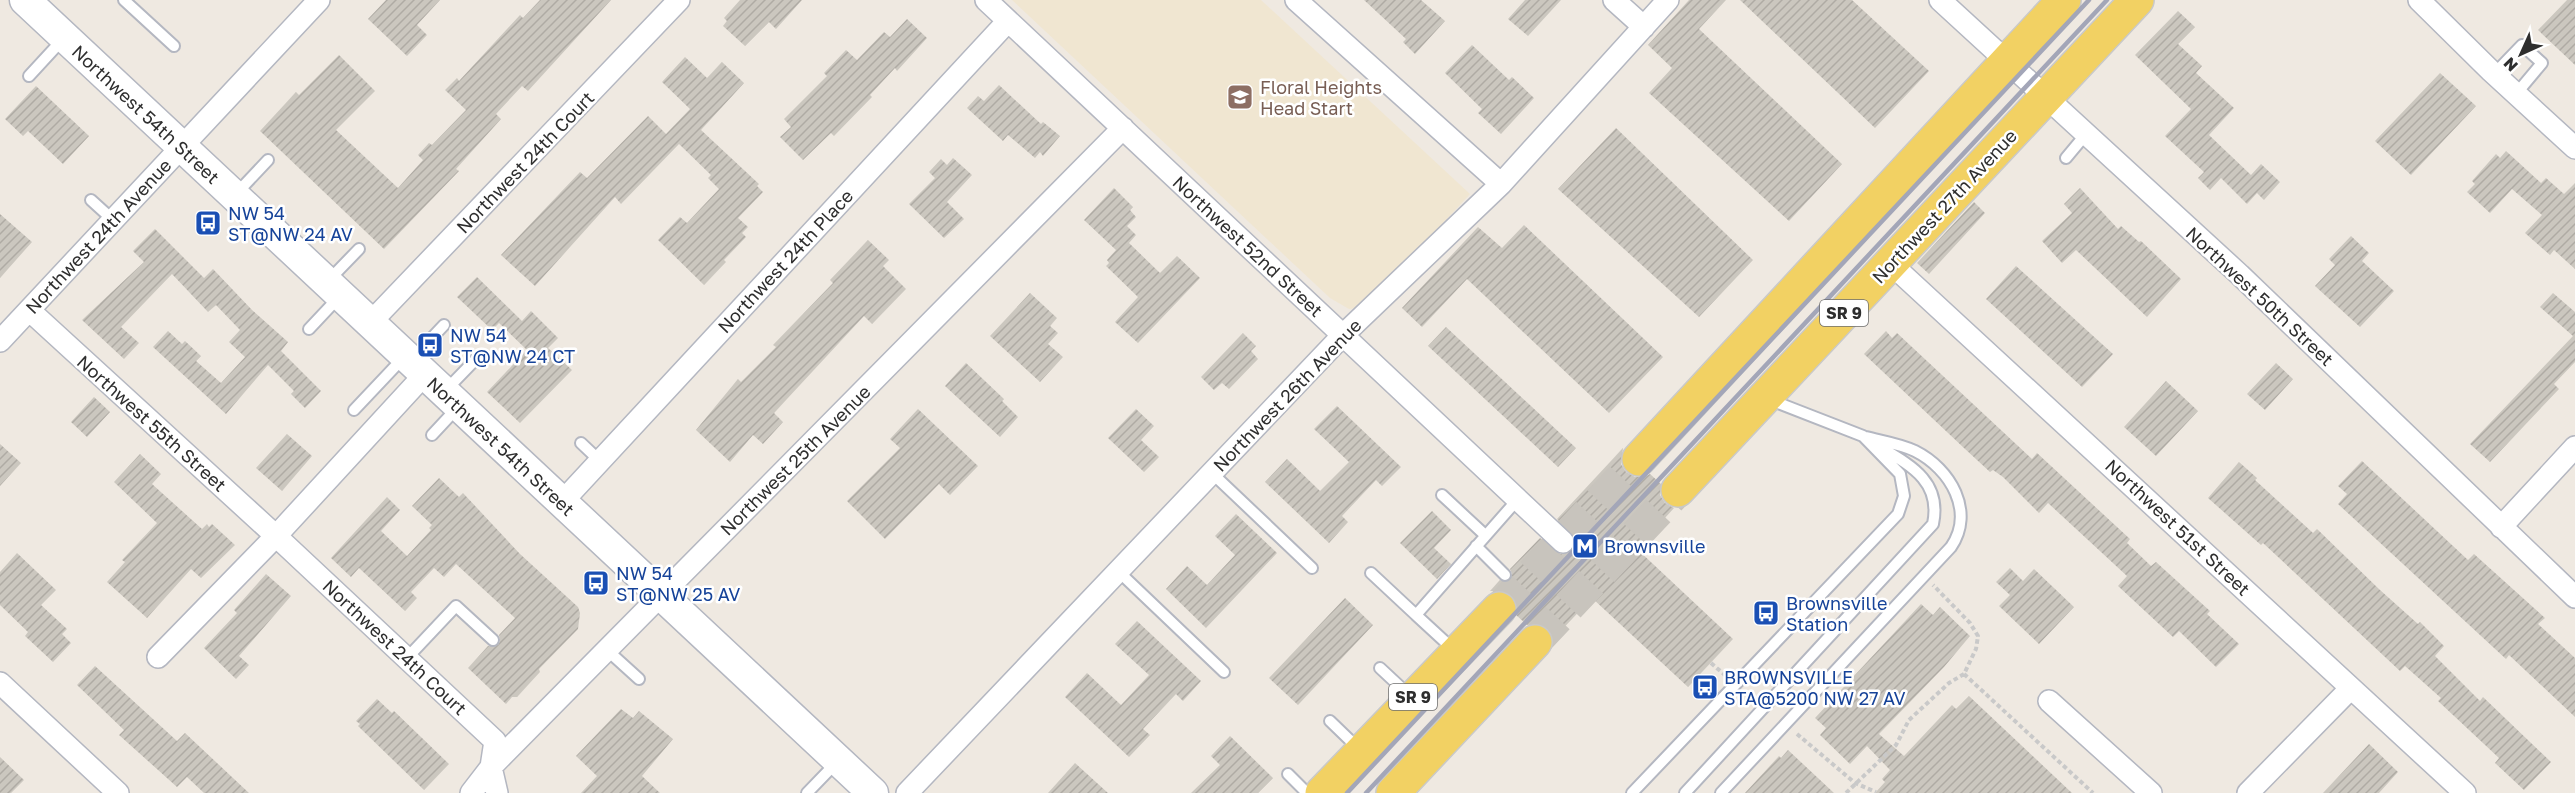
<svg xmlns="http://www.w3.org/2000/svg" width="2575" height="793" font-family="'Golos Text',sans-serif">
<style>
.education{fill:#f0e6d1}
.building{fill:url(#building-hatch)}
.lines{fill:none;stroke-linecap:round;stroke-linejoin:round}
.primary-tunnel{stroke:#c8c4bd;stroke-width:33;stroke-dasharray:33 16;stroke-linecap:butt}
.lane-casing{stroke:#b4b7c1;stroke-width:14}
.street-casing{stroke:#b4b7c1;stroke-width:24}
.secondary-casing{stroke:#b4b7c1;stroke-width:33}
.primary-casing{stroke:#c9c9c9;stroke-width:36}
.path{stroke:#c9c9c9;stroke-width:4;stroke-dasharray:4.5 3;stroke-linecap:butt}
.lane{stroke:#fff;stroke-width:10}
.street{stroke:#fff;stroke-width:21}
.secondary{stroke:#fff;stroke-width:30}
.primary{stroke:#f2d163;stroke-width:33}
.rail{stroke:#a3a6b8;stroke-width:4.5}
.labels{text-anchor:middle;dominant-baseline:central;stroke-width:5;stroke-linejoin:round;paint-order:stroke}
.shield{fill:#fff;stroke:#6d6d6d;stroke-width:1.5}
.shield-label{font-size:16px;font-weight:bold;fill:#2e2e2e}
.education-label{font-size:18px;fill:#785e54;stroke:#fff;text-anchor:start}
.street-label{font-size:18px;fill:#2e2e2e;stroke:#fff}
.transit-label{font-size:18px;fill:#164399;stroke:#fff;text-anchor:start}
</style>
<defs>
<pattern id="building-hatch" width="6" height="6" patternUnits="userSpaceOnUse" patternTransform="scale(1.5)"><rect width="6" height="6" fill="#cbc7bf"/><path d="M-1 1l2-2M0 6l6-6M5 7l2-2" fill="none" stroke="#afaba4"/></pattern>
</defs>
<rect width="100%" height="100%" fill="#efe9e1"/>
<path class="education" d="M1012,0H1261L1470,194L1369,303L1358,308L1349,309L1330,298Z"/>
<path class="building" d="M386,0H440L417,25L427,35L407,56L368,19Z
M540,0H611L528,91L522,86L496,114L501,119L456,169L459,171L384,249L260,131L296,92L299,95L339,55L375,91L336,130L398,188L423,160L418,155L429,143L432,145L466,110L445,90L457,78L459,81L520,15L523,18Z
M740,0H802L776,29L769,22L745,46L723,26L727,21L724,18Z
M1364,0H1421L1445,21L1415,54L1403,42L1406,39Z
M1525,0H1561L1528,36L1508,19Z
M1689,0H1726L1699,29L1842,164L1789,221L1649,93L1672,68L1648,45Z
M1740,0H1852L1929,71L1875,128Z
M2567,0H2575V65L2538,30Z
M2178,11L2195,27L2178,44L2202,66L2196,73L2234,108L2209,135L2251,175L2261,164L2280,182L2264,200L2257,193L2247,204L2221,178L2210,190L2198,178L2204,172L2165,136L2191,109L2135,55Z
M907,19L927,38L897,71L895,68L870,95L872,97L834,136L831,133L803,160L780,137L791,127L784,119L827,76L824,73L846,50L857,60L884,32L890,37Z
M1472,45L1509,80L1512,77L1534,98L1501,134L1478,113L1482,109L1445,73Z
M685,57L707,78L722,62L744,83L701,130L759,184L757,186L763,192L738,218L748,227L742,233L746,237L724,260L726,262L704,285L658,240L680,217L687,223L719,189L708,178L711,175L679,144L621,204L615,197L535,286L501,255L580,172L587,178L648,116L666,134L690,109L662,82Z
M2440,73L2476,106L2411,175L2375,141Z
M999,85L1041,124L1043,122L1060,136L1043,156L1040,152L1035,158L1008,135L1003,141L967,108L978,96L984,101Z
M36,86L89,136L63,164L28,131L23,136L5,119Z
M1616,128L1753,260L1699,317L1558,189Z
M2506,151L2541,183L2546,178L2564,194L2575,183V269L2554,250L2550,255L2525,233L2542,215L2512,189L2490,213L2467,192L2475,184L2472,181L2496,154L2500,158Z
M953,158L972,175L947,202L964,219L944,238L909,204L935,178L929,172L941,159L947,165Z
M1114,188L1133,207L1130,210L1136,217L1127,226L1136,235L1129,243L1160,273L1177,256L1200,278L1138,343L1115,322L1138,297L1106,266L1109,263L1107,260L1116,250L1084,220Z
M2080,188L2118,229L2121,226L2139,242L2141,241L2181,279L2147,317L2076,250L2062,263L2042,241L2072,213L2064,204Z
M1974,202L1985,213L1929,274L1917,263Z
M0,214L32,242L0,278Z
M1524,225L1663,357L1609,413L1467,279L1422,327L1402,308L1478,227L1502,248Z
M155,229L204,278L213,269L252,310L288,342L281,351L321,391L305,408L291,394L294,391L268,365L226,414L153,347L168,331L182,344L185,341L201,356L196,361L221,383L245,357L229,342L240,330L216,305L208,312L172,274L121,327L139,343L124,359L82,320L144,262L133,251Z
M2351,236L2369,253L2362,261L2394,291L2360,327L2315,286L2335,265L2329,259Z
M868,240L889,260L883,266L906,289L872,324L864,316L774,413L783,422L763,444L753,435L730,462L696,430L738,379L741,382L776,347L773,345L833,283L830,280Z
M2016,266L2113,354L2082,387L1986,299Z
M477,277L522,321L531,311L558,338L548,348L572,370L520,423L487,392L527,350L499,323L492,330L457,297Z
M1030,293L1057,318L1050,326L1058,333L1048,344L1063,357L1040,382L990,336Z
M2553,293L2575,312V362L2554,384L2559,389L2490,462L2470,444L2573,336L2540,307Z
M1446,327L1576,448L1558,467L1428,346Z
M1886,331L1892,338L1897,333L2032,459L2037,453L2130,539L2127,543L2151,566L2156,562L2210,611L2207,614L2239,644L2216,667L2179,631L2173,637L2118,586L2127,576L2048,503L2039,513L2003,477L1993,470L1990,472L1964,448L1864,354Z
M1243,333L1256,346L1251,351L1258,359L1229,389L1222,383L1214,390L1201,377Z
M966,363L1004,399L1002,401L1018,417L1000,437L945,386Z
M2276,363L2293,379L2265,410L2247,394Z
M2166,381L2198,411L2156,456L2124,427Z
M94,397L110,412L87,437L71,422Z
M1337,406L1401,467L1382,486L1376,480L1342,516L1348,522L1329,543L1265,482L1287,459L1320,491L1349,462L1314,429Z
M918,409L978,466L950,495L939,484L885,539L847,501L900,448L890,439Z
M1136,409L1154,426L1141,440L1159,457L1144,472L1108,438Z
M287,434L312,456L282,491L256,468Z
M0,444L21,463L0,486Z
M1623,448L1621,464L1626,472L1635,477H1644L1650,474L1661,484L1660,495L1665,503L1674,508L1637,549L1733,639L1688,687L1592,598L1553,639L1547,628L1539,624L1527,625L1516,615L1517,604L1512,595L1503,591H1490L1500,580L1506,582L1511,580L1512,574L1510,569L1540,538L1560,554L1572,551L1575,545V538L1557,519Z
M140,454L161,474L152,484L202,529L207,524L209,527L212,524L235,545L201,578L191,569L147,618L107,582L125,562L122,560L157,523L114,482Z
M2362,461L2468,560L2474,554L2545,618L2538,624L2575,658V717L2509,655L2506,659L2338,504L2347,494L2338,486Z
M2239,462L2257,478L2255,480L2313,533L2317,529L2380,590L2418,624L2420,622L2444,646L2435,656L2480,701L2483,697L2551,762L2524,790L2495,763L2499,758L2438,701L2441,698L2405,666L2400,671L2263,543L2261,545L2208,498Z
M439,478L459,497L463,493L520,554L578,607L580,613L578,629L539,669L540,672L517,697H512L506,704L468,668L488,646L498,645L500,641L499,635L515,618L456,564L444,577L434,568L411,592L417,598L405,611L359,568L351,577L331,558L387,497L400,510L381,531L407,556L431,530L429,528L432,525L412,506Z
M1432,511L1451,530L1434,548L1451,564L1437,579L1400,543Z
M1236,514L1277,553L1206,628L1166,589L1187,566L1207,585L1235,555L1215,536Z
M17,553L56,590L41,605L67,629L62,634L71,643L53,662L25,636L28,632L0,605V572Z
M2010,568L2023,581L2034,569L2074,607L2039,644L1999,606L2010,595L1996,582Z
M266,574L291,596L239,656L249,665L236,679L204,648L237,613L234,610Z
M1345,598L1373,625L1298,705L1269,678Z
M1921,604L1933,615L1940,607L1970,636L1944,667L1879,734L1904,756L1952,705L1956,709L1969,696L2072,793H1875L1885,782L1882,779L1890,770L1867,746L1850,764L1820,735L1826,728L1815,718Z
M1137,621L1201,681L1183,701L1176,694L1143,729L1150,735L1129,757L1065,697L1087,673L1121,705L1149,675L1115,644Z
M95,666L177,741L185,733L249,793H204L187,777L177,787L119,735L124,730L77,685Z
M377,699L392,713L394,711L449,764L424,790L358,726L360,724L356,721Z
M621,709L633,718L639,711L673,739L642,776L660,793H581L597,776L576,756Z
M1230,736L1273,778L1258,793H1191L1220,765L1211,756Z
M2369,744L2398,772L2379,793H2323Z
M1788,750L1834,793H1745L1779,756L1781,758Z
M0,757L24,780L11,793H0Z
M1075,763L1108,793H1048Z"/>
<g class="lines">
<path class="primary-tunnel" d="M1499,609L1639,459
M1535,642L1678,490"/>
<defs>
<path id="lane" d="M124,0L174,46
M2494,74L2522,45L2542,63L2516,94
M29,76L64,38
M2066,158L2086,134
M235,195L268,160
M91,200L113,220
M329,280L359,249
M309,329L340,296
M412,359L444,325
M446,390L478,357
M354,410L405,356
M432,435L459,406
M581,443L600,461
M1212,473L1312,568
M1442,495L1485,535
M1476,546L1505,575
M1118,571L1224,672
M1371,573L1416,615
M607,650L639,679
M1454,650L1416,615L1518,499
M407,658L456,606L493,640
M1380,668L1410,696
M1330,721L1360,750
M1288,774L1307,793
M807,793L836,763
M1632,793L1898,514L1904,496L1900,474L1863,436L1768,399
M1685,793L1933,524C1942,481 1910,465 1878,446
M1721,793L1951,547C1975,512 1951,469 1915,451C1901,444 1881,441 1866,437"/>
<path id="street" d="M986,0L1563,542
M1296,0L1501,184
M1614,0L1644,27
M1940,0L2240,275L2575,597
M2419,0L2491,71L2575,148
M1890,263L2465,793
M29,310L276,536L495,741L491,767L497,793
M370,323L679,0
M0,341L319,0
M562,502L1008,21
M2501,527L2575,447
M158,657L276,536L425,374
M0,683L118,793
M2049,701L2151,793
M471,793L491,767L1123,128
M907,793L1343,335L1501,184L1668,0
M2248,793L2351,688"/>
<path id="secondary" d="M25,0L873,793"/>
<path id="primary" d="M1639,459L2064,0
M1678,490L2137,0
M1322,793L1499,609
M1393,793L1535,642"/>
</defs>
<use href="#lane" class="lane-casing"/>
<use href="#street" class="street-casing"/>
<use href="#secondary" class="secondary-casing"/>
<use href="#primary" class="primary-casing"/>
<path class="path" d="M1711,663L1726,676
M1964,674L2093,793
M1797,734L1855,783L1876,792
M1846,793L1896,745L1909,720L1949,683L1964,674L1976,649L1978,636L1970,623L1933,585"/>
<use href="#lane" class="lane"/>
<use href="#street" class="street"/>
<use href="#secondary" class="secondary"/>
<use href="#primary" class="primary"/>
<path class="rail" d="M1347,793L2089,0
M1366,793L2107,0"/>
</g>
<defs>
<symbol id="school-square" viewBox="-11 -11 22 22"><rect x="-9" y="-9" width="18" height="18" rx="4" fill="#8d6e63" stroke="#fff"/><path d="M0-5L7-2L0 1L-7-2ZM-4 1L0 2.5L4 1V4Q0 6-4 4Z" fill="#fff"/></symbol>
<symbol id="bus-square" viewBox="-11 -11 22 22"><rect x="-9" y="-9" width="18" height="18" rx="4" fill="#1a4fb4" stroke="#fff"/><path d="M-5-6H5V4H4V6H2V4H-2V6H-4V4H-5ZM-3.5-4V0h7V-4ZM-3.5 1.2v1.5H-2V1.2ZM2 1.2v1.5H3.5V1.2Z" fill="#fff"/></symbol>
<symbol id="metro-square" viewBox="-11 -11 22 22"><rect x="-9" y="-9" width="18" height="18" rx="4" fill="#1a4fb4" stroke="#fff"/><path d="M-5.5 5V-5H-3L0 0L3-5H5.5V5H3V-.5L0 4L-3-.5V5Z" fill="#fff"/></symbol>
</defs>
<g fill-rule="evenodd">
<use href="#school-square" x="1225" y="82" width="30" height="30"/>
<use href="#bus-square" x="193" y="208" width="30" height="30"/>
<use href="#bus-square" x="415" y="330" width="30" height="30"/>
<use href="#metro-square" x="1570" y="531" width="30" height="30"/>
<use href="#bus-square" x="581" y="568" width="30" height="30"/>
<use href="#bus-square" x="1751" y="598" width="30" height="30"/>
<use href="#bus-square" x="1690" y="672" width="30" height="30"/>
</g>
<g class="labels">
<g class="shield">
<rect x="1820" y="300" width="48" height="26" rx="4.5"/>
<rect x="1389" y="684" width="48" height="26" rx="4.5"/>
</g>
<g class="shield-label">
<text x="1844" y="313">SR 9</text>
<text x="1413" y="697">SR 9</text>
</g>
<g class="education-label">
<text x="1260" y="87">Floral Heights<tspan x="1260" dy="21">Head Start</tspan></text>
</g>
<g class="street-label">
<text transform="translate(146 114) rotate(43)">Northwest 54th Street</text>
<text transform="translate(525 162) rotate(-46)">Northwest 24th Court</text>
<text transform="translate(1944 206) rotate(-47)">Northwest 27th Avenue</text>
<text transform="translate(98 236) rotate(-47)">Northwest 24th Avenue</text>
<text transform="translate(1248 246) rotate(43)">Northwest 52nd Street</text>
<text transform="translate(785 261) rotate(-47)">Northwest 24th Place</text>
<text transform="translate(2260 296) rotate(43)">Northwest 50th Street</text>
<text transform="translate(1287 395) rotate(-46)">Northwest 26th Avenue</text>
<text transform="translate(152 423) rotate(42)">Northwest 55th Street</text>
<text transform="translate(501 446) rotate(43)">Northwest 54th Street</text>
<text transform="translate(795 460) rotate(-45)">Northwest 25th Avenue</text>
<text transform="translate(2178 527) rotate(43)">Northwest 51st Street</text>
<text transform="translate(395 647) rotate(43)">Northwest 24th Court</text>
</g>
<g class="transit-label">
<text x="228" y="213">NW 54<tspan x="228" dy="21">ST@NW 24 AV</tspan></text>
<text x="450" y="335">NW 54<tspan x="450" dy="21">ST@NW 24 CT</tspan></text>
<text x="1604" y="546">Brownsville</text>
<text x="616" y="573">NW 54<tspan x="616" dy="21">ST@NW 25 AV</tspan></text>
<text x="1786" y="603">Brownsville<tspan x="1786" dy="21">Station</tspan></text>
<text x="1724" y="677">BROWNSVILLE<tspan x="1724" dy="21">STA@5200 NW 27 AV</tspan></text>
</g>
</g>
<g transform="translate(2521 54) rotate(225)" stroke="#ffffff" stroke-width="4.5" paint-order="stroke">
<path d="M0-4.5L10 22L0 15L-10 22Z" fill="#2e2e2e"/>
<text y="-9" font-size="16" font-weight="bold" text-anchor="middle" fill="#2e2e2e">N</text>
</g>
</svg>
